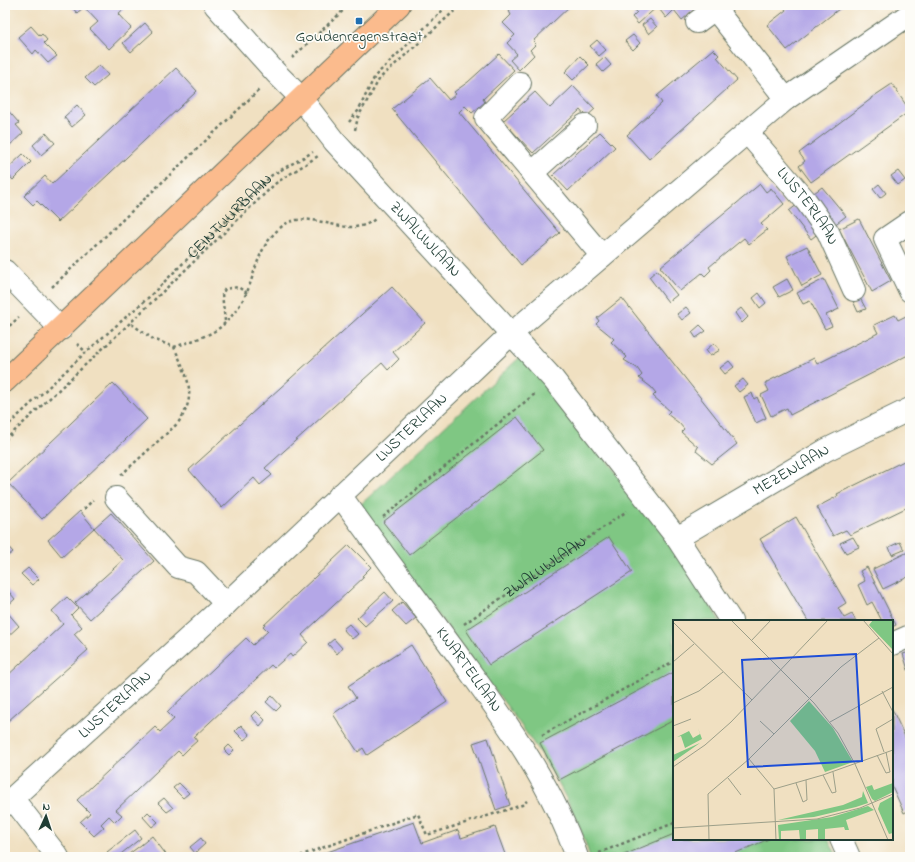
<svg xmlns="http://www.w3.org/2000/svg" width="915" height="862" font-family="'Indie Flower',sans-serif">
<style>
.green{fill:#7fc783;stroke:#4f825c}
.building{fill:#b4a7e7}
.lines{fill:none;stroke-linecap:round;stroke-linejoin:round}
.minor-casing{stroke:#687665;stroke-width:24}
.major-casing{stroke:#687665;stroke-width:24}
.path{stroke:#687665;stroke-width:2.5;stroke-dasharray:3 3;stroke-linecap:butt}
.minor{stroke:#fff;stroke-width:22}
.major{stroke:#fbbb8d;stroke-width:22}
.poi-dot{fill:#1f6fb2;stroke:#fdfcf7;stroke-width:1.5}
.labels{text-anchor:middle;dominant-baseline:central;stroke-width:3.5;stroke-linejoin:round;paint-order:stroke}
.poi-label{font-size:16px;fill:#1f3d34;stroke:#fdfcf7}
.street-label{font-size:16px;fill:#1f3d34;stroke:#fdfcf7}
.inset-road{fill:none;stroke:#9c9f89;stroke-width:1}
.view{fill:#1d4ed8;fill-opacity:0.15;stroke:#1d4ed8;stroke-width:2}
.inset-edge{fill:none;stroke:#1f3d34;stroke-width:2}
</style>
<rect width="100%" height="100%" fill="#fdfcf7"/>
<filter id="ink" filterUnits="userSpaceOnUse"><feTurbulence type="fractalNoise" baseFrequency=".025" numOctaves="2"/><feDisplacementMap in="SourceGraphic" scale="8" xChannelSelector="R" yChannelSelector="G"/><feConvolveMatrix kernelMatrix="1 2 1 2 8 2 1 2 1" color-interpolation-filters="sRGB"/></filter>
<filter id="wash" filterUnits="userSpaceOnUse"><feTurbulence type="fractalNoise" baseFrequency=".012" numOctaves="4" result="noise"/><feDisplacementMap in="SourceGraphic" scale="16" xChannelSelector="R" yChannelSelector="G"/><feGaussianBlur stdDeviation="0.9" result="paint"/><feColorMatrix in="noise" values="0 0 0 0 0 0 0 0 0 0 0 0 0 0 0 0 0 1.4 0 .05"/><feComposite in="paint" operator="in"/></filter>
<g filter="url(#wash)">
<rect width="100%" height="100%" fill="#f0e0c1"/>
<path class="green" d="M519,358L528,362L664,532L720,621H674V839H828L837,857H590C568,783 520,723 474,663C436,611 397,559 358,507Z"/>
<g id="blocks">
<path class="building" d="M70,5H128L118,14L131,28L109,49L90,29L98,22L84,7L77,13Z
M515,5L519,7L521,5H571L533,41L536,44L530,50L534,55L519,70L510,60L517,54L507,43L515,35L503,23L511,15L509,11Z
M629,5H659L638,24L632,17L637,12Z
M666,5H700L682,20L674,10L666,18L660,10Z
M782,5H844L787,50L767,25L786,10Z
M650,19L657,27L649,34L642,25Z
M145,23L153,32L131,52L123,43Z
M31,26L40,36L42,34L47,40L44,43L57,56L48,63L36,50L33,54L18,37Z
M633,35L640,43L633,50L625,41Z
M597,40L606,50L599,56L590,46Z
M713,49L719,55L717,57L737,80L649,159L627,135L662,103L657,96Z
M499,54L514,70L483,99L485,102L472,113L465,106L459,112L560,233L521,265L392,109L430,78L449,100L456,94L454,92L468,82Z
M580,56L589,65L573,80L565,72Z
M604,57L611,65L603,72L596,64Z
M99,65L108,75L94,87L85,78Z
M176,68L197,91L58,222L37,201L33,205L24,196L45,176L52,184Z
M892,84L910,111L811,182L799,166L805,161L799,153L871,99V98Z
M573,86L595,109L586,117L580,110L533,153L503,121L535,92L550,108Z
M77,105L86,115L72,127L64,117Z
M5,107L19,123L16,125L23,133L9,146L5,142Z
M600,132L615,147L568,191L553,175Z
M46,133L55,143L41,155L33,145Z
M23,154L31,162L13,180L5,171Z
M898,171L905,180L898,185L891,176Z
M760,184L766,192L771,188L784,204L761,224L767,230L749,244L744,238L709,267L711,270L705,276L702,273L680,291L660,267Z
M879,184L886,193L880,198L873,189Z
M822,187L846,216L833,226L810,196Z
M798,204L820,232L811,239L789,211Z
M859,219L891,281L872,292L839,229Z
M807,246L822,275L802,286L787,256Z
M657,270L677,295L668,302L649,277Z
M787,279L793,290L779,297L773,287Z
M824,279L839,309L826,315L832,326L825,329L810,301L803,304L797,293Z
M392,287L425,323L393,352L399,359L388,370L382,363L265,468L272,475L260,485L254,478L222,508L189,470Z
M759,293L766,303L760,308L753,298Z
M622,298L737,444L712,464L696,451L698,447L681,432L684,429L679,423L667,414L670,411L653,396L656,393L651,387L639,378L642,375L637,368L624,360L627,357L611,342L614,339L612,337L596,324L599,321L597,318Z
M860,298L866,309L858,312L853,301Z
M686,307L691,313L682,320L677,314Z
M741,308L748,317L742,323L735,313Z
M895,315L898,320L906,316L910,323V335L907,337L910,343V354L790,415L787,408L771,416L761,395L769,391L765,383L814,358L817,364L837,354L878,333L874,325Z
M700,325L706,331L696,338L692,332Z
M714,343L720,350L710,356L706,350Z
M729,361L734,367L725,374L720,368Z
M743,379L748,385L739,392L734,386Z
M113,383L147,419L42,519L8,483Z
M752,393L754,399L757,397L766,418L756,423L744,397Z
M517,417L543,450L409,555L383,522Z
M910,458V506L850,535L846,530L833,536L817,507L838,496L837,494Z
M80,511L94,528L62,557L48,540Z
M111,513L154,561L90,619L75,603L123,560L94,528Z
M796,517L846,603L838,608L844,618L852,614L856,621H808L760,539Z
M609,537L632,572L489,665L466,630Z
M853,537L859,547L846,553L840,543Z
M900,542L904,550L892,555L889,547Z
M5,543L13,552L5,558Z
M349,545L371,567L362,576L364,577L302,635L308,642L292,657L290,654L274,668L271,665L194,737L197,741L189,748L182,755L178,751L116,810L122,815L115,822L109,816L101,824L104,827L94,836L80,822L90,813L77,800L155,727L160,732L174,719L167,712L246,638L253,645L268,631L263,626Z
M910,551V576L883,589L873,569Z
M867,567L896,625L892,627V621H882L872,602L867,605L858,585L865,581L860,571Z
M28,568L39,579L32,585L21,574Z
M6,588L15,599L5,608V589Z
M385,592L393,601L365,626L357,618Z
M67,597L78,608L71,615L82,627L74,634L88,650L8,721L5,717V678L63,624L52,611Z
M402,602L416,618L406,626L392,611Z
M7,612L19,626L5,639V614Z
M349,624L358,634L352,639L343,629Z
M334,639L342,648L337,654L328,644Z
M411,645L447,702L367,755L363,748L358,752L333,714L356,698L348,686Z
M910,652V676L903,654Z
M674,672V720L559,780L540,743Z
M272,696L281,706L276,711L266,702Z
M892,709L906,739L910,737V810L904,813L892,786Z
M256,711L265,720L260,726L251,716Z
M241,725L250,735L244,740L235,731Z
M488,738L510,805L496,810L473,743Z
M229,745L234,750L229,755L224,750Z
M179,783L189,793L183,798L173,788Z
M164,798L173,808L167,812L158,803Z
M148,812L158,822L152,827L143,817Z
M414,822L422,843L458,830L461,838L495,827L506,857H313Z
M135,830L141,838L117,857H111L107,852Z
M674,834V839H769L726,857H619Z
M152,836L168,857H125L141,845Z
M201,838L205,844L195,853L190,847Z"/>
</g>
</g>
<g filter="url(#ink)">
<use href="#blocks" fill-opacity="0" stroke="#687665" stroke-width="1"/>
<g class="lines">
<defs>
<g id="minor">
<path id="s3" d="M215,5L276,73L300,97L334,141L553,379L677,538L731,621"/>
<path d="M715,9L786,99"/>
<path d="M697,22L720,5"/>
<path d="M520,83L486,118L602,256"/>
<path id="s4" d="M747,132L806,201L828,232L854,290"/>
<path d="M532,173L585,125"/>
<path d="M910,222L885,239L910,291"/>
<path d="M5,271L61,329"/>
<path id="s5" d="M340,495C382,554 426,611 468,669C511,728 553,788 577,857"/>
<path d="M116,498L178,567L196,572L226,604"/>
<path id="s6" d="M677,538L826,450L910,409"/>
<path d="M892,644L910,636"/>
<path d="M13,799L58,857"/>
<path id="s7" d="M5,805L226,604L511,334L786,99L910,14"/>
<path d="M841,839L849,857"/>
</g>
<path id="major" d="M5,381L399,5"/>
</defs>
<use href="#minor" class="minor-casing"/>
<use href="#major" class="major-casing"/>
<g class="path">
<path d="M292,58L349,5"/>
<path d="M349,122L358,111L375,76L448,5"/>
<path d="M355,130L358,117L380,78L461,5"/>
<path d="M52,287L260,89"/>
<path d="M225,321L222,294L225,289L238,287L247,293"/>
<path d="M5,330L19,317"/>
<path d="M77,344L86,352"/>
<path d="M174,347C186,343 199,339 211,333C227,326 245,301 250,284C257,263 262,243 280,228C308,203 346,243 375,219"/>
<path id="s1" d="M5,428L86,352L149,297L272,175L313,152"/>
<path d="M5,440L130,323L276,183L318,156"/>
<path d="M121,475L177,424C199,396 187,376 174,347L153,339L130,323"/>
<path d="M84,509L93,500"/>
<path d="M383,517L536,393"/>
<path id="s2" d="M464,624L627,511"/>
<path d="M542,735L674,661"/>
<path d="M599,853L674,823"/>
<path d="M303,857L302,855L418,814L427,835L522,805L527,801"/>
</g>
<use href="#minor" class="minor"/>
<use href="#major" class="major"/>
</g>
</g>
<rect class="poi-dot" x="355" y="17" width="8" height="8" rx="2"/>
<g class="labels">
<g class="poi-label">
<text x="359" y="37">Goudenregenstraat</text>
</g>
<g class="street-label">
<text stroke="none"><textPath href="#s4" startOffset="96">LIJSTERLAAN</textPath></text>
<text stroke="none"><textPath href="#s1" startOffset="309">CEINTUURBAAN</textPath></text>
<text stroke="none"><textPath href="#s3" startOffset="315">ZWALUWLAAN</textPath></text>
<text stroke="none"><textPath href="#s7" startOffset="555">LIJSTERLAAN</textPath></text>
<text stroke="none"><textPath href="#s6" startOffset="133">MEZENLAAN</textPath></text>
<text stroke="none"><textPath href="#s2" startOffset="99">ZWALUWLAAN</textPath></text>
<text stroke="none"><textPath href="#s5" startOffset="217">KWARTELLAAN</textPath></text>
<text stroke="none"><textPath href="#s7" startOffset="149">LIJSTERLAAN</textPath></text>
</g>
</g>
<g transform="translate(673 620)">
<rect width="220" height="220" fill="#f0e0c1"/>
<path d="M200,0H220V30L196,5ZM136,81L160,108L180,142L152,152L142,131L117,101ZM25,108L29,119L12,128L8,116L4,117L16,111L20,118L27,114ZM27,123L7,137L0,142V135ZM220,163V172L202,181L199,179L193,167L199,165L201,170ZM190,171L195,183L183,187L141,197L105,200L170,185L189,177ZM220,176V213L216,214L205,189L207,183ZM195,186L201,190L173,200L176,210H172L171,207L152,209V220H145V209L133,210V220H127L126,210L108,211V220H106L105,205L159,197Z" fill="#7fc783"/>
<path class="inset-road" d="M58,0L141,83L165,113L182,144L215,220M190,0L220,34M0,2L79,80M78,21L98,0M0,42L21,24M209,71L220,92M0,83L26,71L50,52M87,101L101,114M157,102L220,67M0,106L18,99M211,132L203,109L220,99M204,135L213,153L217,152L213,132M76,139L101,169L103,220M0,147L32,125L58,102L155,0M150,155L159,173L163,172L160,152M55,158L68,175M123,163L130,182L134,180L133,160M101,169L150,155L220,130M0,208L144,199L187,188L220,174M36,220L35,174L76,139L168,47L206,18"/>
<path class="view" d="M183,34L189,141L75,147L69,40Z"/>
<rect width="220" height="220" class="inset-edge"/>
</g>
<rect width="915" height="862" fill="none" stroke="#fdfcf7" stroke-width="20"/>
<g transform="translate(46 816) rotate(3)" stroke="#fdfcf7" stroke-width="3" paint-order="stroke">
<path d="M0-3L7 15L0 10L-7 15Z" fill="#1f3d34"/>
<text y="-6" font-size="11" font-weight="bold" text-anchor="middle" fill="#1f3d34">N</text>
</g>
</svg>
